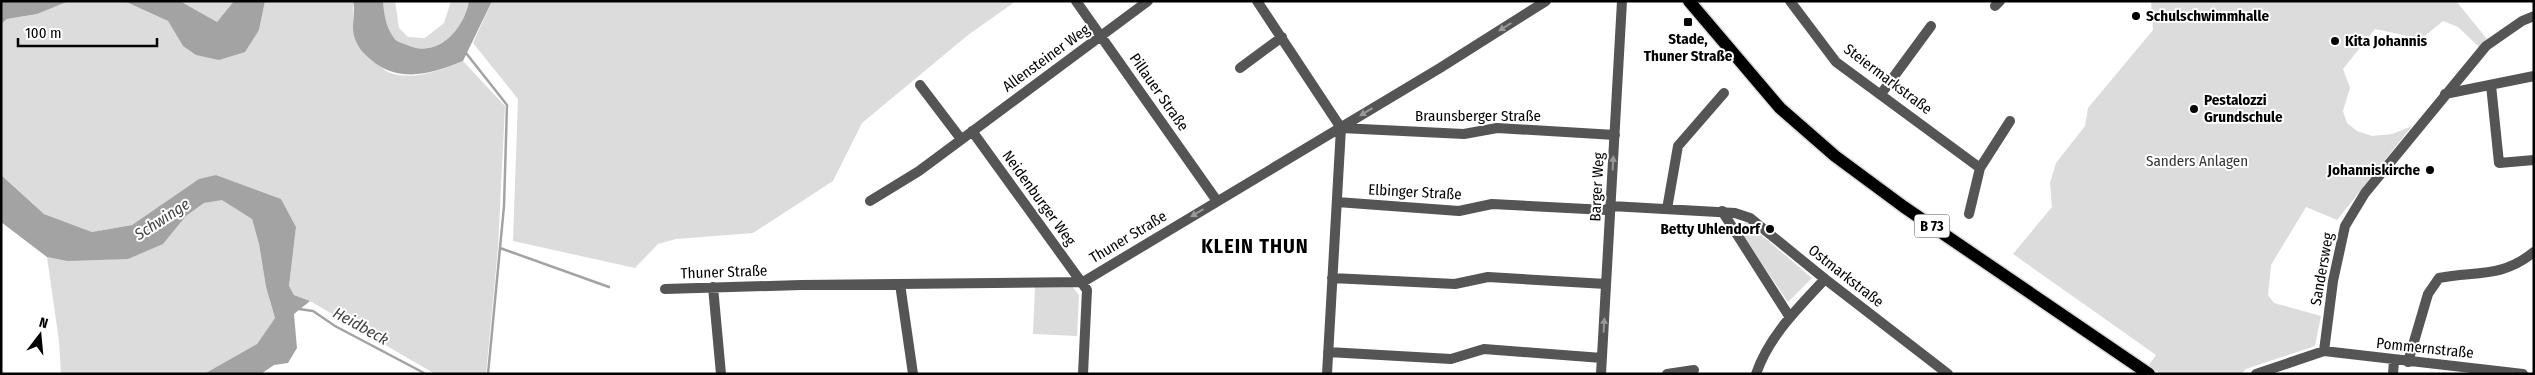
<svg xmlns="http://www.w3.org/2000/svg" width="2535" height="375" font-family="'Fira Sans Condensed',sans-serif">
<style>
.green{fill:#dcdcdc}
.water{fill:#a3a3a3}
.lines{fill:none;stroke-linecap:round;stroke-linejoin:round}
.stream{stroke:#a3a3a3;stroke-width:2.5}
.primary-casing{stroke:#dbdbdb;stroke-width:15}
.minor{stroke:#555;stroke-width:10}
.primary{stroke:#000;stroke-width:12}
.oneway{fill:#999}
.poi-dot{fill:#000;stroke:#fff;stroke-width:2}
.labels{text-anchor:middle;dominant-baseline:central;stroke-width:4;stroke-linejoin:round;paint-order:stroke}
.shield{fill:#fff;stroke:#4c4c4c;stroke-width:1}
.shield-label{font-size:14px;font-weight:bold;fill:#000}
.poi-label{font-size:15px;font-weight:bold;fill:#000;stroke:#fff;text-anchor:start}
.street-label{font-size:15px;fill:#000;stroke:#fff}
.park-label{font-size:15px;fill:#333;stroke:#fff}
.water-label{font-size:16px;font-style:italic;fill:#444;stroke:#fff}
.district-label{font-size:20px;font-weight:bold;letter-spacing:1px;fill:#000;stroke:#fff}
</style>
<rect width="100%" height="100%" fill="#fff"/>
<path class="green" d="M69,1H124L168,21L183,46L259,30L265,1H353L354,35C361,43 379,68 388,72C412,82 441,70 463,61L505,106L498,248L486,374H435L310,301L294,295L289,286L296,227L281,199L216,175L199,180L132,225L92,232L44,214L1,175V24L7,19L37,14Z
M180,1H234L217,22Z
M383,1H395L399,28L408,37L425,38L444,23L451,1H469C464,30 437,59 407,45C403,43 396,42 394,38C386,27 384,14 383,1Z
M492,1H1016L968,35L862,123L833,181L753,233L676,239L658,244L635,268L513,241L518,99L473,43Z
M2151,1H2456L2487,39L2479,47L2458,27L2443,21L2421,39L2375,29L2343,69L2350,88L2343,111L2347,123L2357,131L2372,136L2392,134L2412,126L2337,220L2306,207L2271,265L2268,295L2274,303L2321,316L2315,346L2246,369L2241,374H2161L2149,365L2156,355L2013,254L2052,207L2050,183L2056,163L2085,126L2088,108L2153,30Z
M222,199L252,219L259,244L266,287L275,318L257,344L204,374H61L59,341L47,257L67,261L163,244L186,216L204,203Z
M1746,222L1812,278L1788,302L1742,235L1741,227Z
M1072,286L1079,295L1077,336L1033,334L1035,287Z"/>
<path class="water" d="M1,1H69L37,14L7,19L1,24Z
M124,1H180L217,22L234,1H265L259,30L245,52L219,60L196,55L183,46L168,21Z
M353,1H383C384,14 386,27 394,38C396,42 403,43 407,45C437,59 464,30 469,1H492L463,61C434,73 402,83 375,63C365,55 358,49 354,36C351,25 356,13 353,1Z
M1,175L44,214L92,232L132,225L199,179L216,175L281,199L296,227L289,286L294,295L310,301L294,314L297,348L288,363L274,365L261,374H204L257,344L275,318L266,287L259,244L252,219L222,200L204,203L186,216L163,244L128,259L67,261L47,257L1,222Z"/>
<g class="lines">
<path class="stream" d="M466,53L507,105L504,206L488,374
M500,248L609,287
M299,309L313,311L335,326L426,374"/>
<defs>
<path id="primary" d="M1689,1L1780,108L1835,156L1904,207L2149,374"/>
</defs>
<use href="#primary" class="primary-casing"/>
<path class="minor" d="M1076,1L1217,201
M1257,1L1341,128
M1790,1L1836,62L1980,168
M1995,6L2000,1
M1240,68L1282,37
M920,85L961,139
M2491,85L2499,163L2534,160
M1881,94L1931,26
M2445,94L2534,76
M1341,128L1464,134L1497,128L1615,135
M972,131L1087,290L1083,374
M870,201L919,171L1148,1
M1337,202L1459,211L1492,204L1606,210L1611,206L1735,213L1750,218L1825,279L1948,374
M1667,209L1678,146L1724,93
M1722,211L1789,316
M1969,214L1980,168L2010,121
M1332,278L1455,284L1488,277L1606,284
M900,284L913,374
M713,287L721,374
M665,289L801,285L1083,282L1440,68L1546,1
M2324,351L2333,281L2345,226L2365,193L2486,46L2522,21L2534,16
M1328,352L1451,359L1484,349L1602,358
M2408,362L2428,294L2439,278C2477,271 2502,278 2534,252
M1327,374L1341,128
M1601,374L1622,1
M1667,374L1694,370
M1756,374C1769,336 1798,308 1825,279
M2256,374L2324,351L2523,374
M2393,374L2394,361"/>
<use href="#primary" class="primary"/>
</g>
<defs><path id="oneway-solid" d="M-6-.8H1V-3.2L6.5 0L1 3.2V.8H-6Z" transform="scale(1.25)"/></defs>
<g class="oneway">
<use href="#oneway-solid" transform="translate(1505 27) rotate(148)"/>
<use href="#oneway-solid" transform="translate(1366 112) rotate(149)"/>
<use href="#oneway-solid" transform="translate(1613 163) rotate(-87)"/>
<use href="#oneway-solid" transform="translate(1197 213) rotate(149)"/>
<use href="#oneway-solid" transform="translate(1604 325) rotate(-87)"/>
</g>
<g class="poi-dot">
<circle cx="2136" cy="16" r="5"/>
<rect x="1683" y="17" width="10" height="10" rx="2.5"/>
<circle cx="2335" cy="41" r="5"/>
<circle cx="2194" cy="109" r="5"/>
<circle cx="2430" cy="170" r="5"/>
<circle cx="1770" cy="229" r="5"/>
</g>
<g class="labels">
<rect class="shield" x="1914.5" y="214.5" width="35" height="23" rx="4"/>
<g class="shield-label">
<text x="1932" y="226">B 73</text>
</g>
<g class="poi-label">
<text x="2146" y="16">Schulschwimmhalle</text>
<text x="1688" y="39" text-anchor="middle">Stade,<tspan x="1688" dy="17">Thuner Straße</tspan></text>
<text x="2345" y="41">Kita Johannis</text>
<text x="2204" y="100">Pestalozzi<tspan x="2204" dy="17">Grundschule</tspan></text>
<text x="2420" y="170" text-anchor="end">Johanniskirche</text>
<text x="1760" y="229" text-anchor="end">Betty Uhlendorf</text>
</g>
<g class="street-label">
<text transform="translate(1046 58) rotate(-36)">Allensteiner Weg</text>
<text transform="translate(1888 79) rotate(37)">Steiermarkstraße</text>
<text transform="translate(1159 92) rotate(55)">Pillauer Straße</text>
<text x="1478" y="116">Braunsberger Straße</text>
<text transform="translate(1597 187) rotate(-87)">Barger Weg</text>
<text transform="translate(1415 192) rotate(3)">Elbinger Straße</text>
<text transform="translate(1039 198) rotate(54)">Neidenburger Weg</text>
<text transform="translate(1128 237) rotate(-31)">Thuner Straße</text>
<text transform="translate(2322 269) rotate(-80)">Sandersweg</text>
<text transform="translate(724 272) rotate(-2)">Thuner Straße</text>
<text transform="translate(1846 276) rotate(38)">Ostmarkstraße</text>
<text transform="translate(2425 348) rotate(6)">Pommernstraße</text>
</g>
<g class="park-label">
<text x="2197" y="161">Sanders Anlagen</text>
</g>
<g class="water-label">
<text transform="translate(162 219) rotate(-33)">Schwinge</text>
<text transform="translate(361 326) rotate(29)">Heidbeck</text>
</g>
<g class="district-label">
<text x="1255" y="246">KLEIN THUN</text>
</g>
</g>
<rect width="2535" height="375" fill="none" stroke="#000000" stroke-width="5"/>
<g transform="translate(40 335) rotate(16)" stroke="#ffffff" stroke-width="4" paint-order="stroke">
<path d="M0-4L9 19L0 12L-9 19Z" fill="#000000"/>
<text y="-8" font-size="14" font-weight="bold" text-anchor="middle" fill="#000000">N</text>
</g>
<path d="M18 38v8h139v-8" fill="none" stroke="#000000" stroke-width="2.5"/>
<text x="25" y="38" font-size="15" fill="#000000" stroke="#ffffff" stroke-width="4" paint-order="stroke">100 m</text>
</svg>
